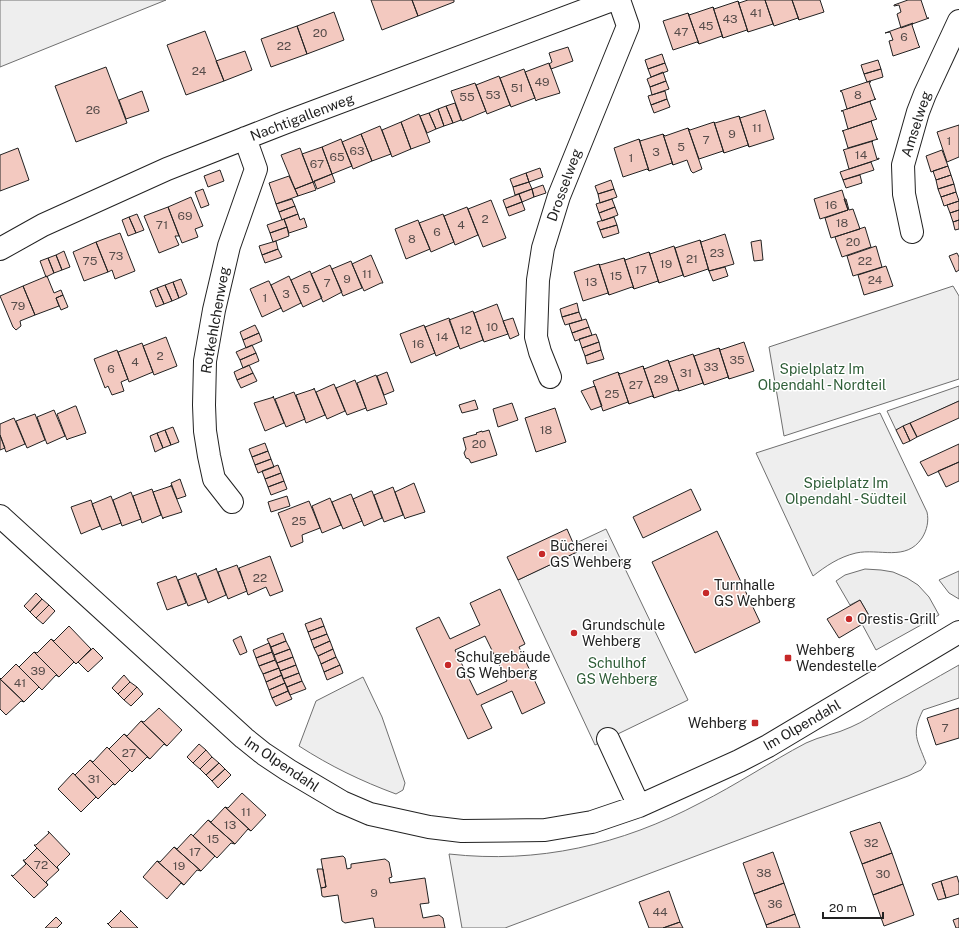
<svg xmlns="http://www.w3.org/2000/svg" width="959" height="928" font-family="'Public Sans',sans-serif">
<style>
.green{fill:#eee;stroke:#6f6f6f}
.parking{fill:#ededed;stroke:#6f6f6f}
.building{fill:#f3c9c0;stroke:#222;fill-rule:evenodd}
.lines{fill:none;stroke-linecap:round;stroke-linejoin:round}
.minor-casing{stroke:#222;stroke-width:24}
.minor{stroke:#fff;stroke-width:22}
.poi-dot{fill:#c62828;stroke:#fff;stroke-width:1.5}
.labels{text-anchor:middle;dominant-baseline:central;stroke-width:3;stroke-linejoin:round;paint-order:stroke}
.number-label{font-size:12px;fill:#564c4a}
.street-label{font-size:14px;fill:#222;stroke:#fff}
.park-label{font-size:14px;fill:#2f5e38;stroke:#fff}
.poi-label{font-size:14px;fill:#222;stroke:#fff;text-anchor:start}
</style>
<rect width="100%" height="100%" fill="#fff"/>
<path class="green" d="M0,0H166L0,67Z
M953,286L959,296V379L784,436L769,347Z
M959,386V401L896,430L887,411Z
M880,413L927,512C929,521 927,530 922,538C906,562 879,548 856,553C839,557 826,566 813,576L756,453Z
M606,529L688,700L595,745L518,580L577,552L574,544Z
M959,665V698L923,710C911,734 917,739 926,763L921,770L908,776L505,928H462L449,854C538,864 621,845 700,803C736,785 770,762 806,743C820,736 837,734 851,727C863,722 874,714 886,707C910,693 934,679 959,665Z
M363,677L382,717L405,783L403,790L396,794C361,781 330,766 299,746L316,701Z"/>
<path class="parking" d="M865,569L881,570L893,572L907,578L918,585L929,597L939,615L876,650L862,624L871,619L860,600L850,605L836,581L845,575Z
M959,571V599L949,593L939,580Z"/>
<path class="building" d="M371,0H412L418,16L382,30Z
M412,0H454V2L418,16Z
M748,0H765L773,24L748,32L738,1L739,3Z
M765,0H792L799,20L798,18L774,26Z
M792,0H820L824,12L799,20Z
M908,0H921L927,18H929L901,28L897,14L901,12L899,5L894,6V5Z
M738,1L748,32L747,30L723,38L713,7L714,9Z
M713,7L723,38L722,36L699,44L688,13L689,15Z
M334,12L344,40L307,54L297,26Z
M688,13L699,44L697,42L673,50L663,21Z
M913,23L912,25L919,46L920,47L893,56L889,41L893,40L890,32L885,33Z
M297,26L307,54L271,67L261,39Z
M205,31L224,81L186,95L167,45Z
M568,47L573,61L551,69L549,64L552,62L549,53Z
M245,51L252,70L224,81L216,61Z
M662,54L665,63L648,69L645,60Z
M878,60L881,69L864,74L861,65Z
M549,63L560,93L537,100L536,101L525,72Z
M665,63L668,71L651,77L648,69Z
M106,67L127,123L76,142L55,86Z
M524,69L535,98L511,107L500,78Z
M881,69L883,77L867,82L864,74Z
M663,72L666,81L650,87L647,79Z
M499,76L510,105L487,114L476,85Z
M666,81L669,89L652,95L650,87Z
M870,81L871,82H869L875,99H876L847,109L842,92L840,91Z
M475,83L486,111L462,121L451,91Z
M142,91L149,111L126,119L119,100Z
M665,91L667,99L651,105L648,96Z
M667,99L670,107L654,113L651,105Z
M871,101L870,102L876,118L877,119L848,129L843,111H841Z
M455,103L461,120L453,123L446,106Z
M446,106L453,123L444,126L438,109Z
M438,109L444,126L436,129L429,113Z
M765,110L774,139L749,147L739,116L740,118Z
M429,113L436,129L427,133L420,116Z
M419,114L430,142L411,149L401,122Z
M739,116L749,147L748,145L724,153L714,122L715,123Z
M871,121L877,139H878L848,148L843,131H842L872,121Z
M401,122L411,149L392,157L382,130Z
M714,122L724,153L723,151L699,159L688,128L690,130Z
M959,125V157L947,162L937,132Z
M380,126L391,154L372,161L361,134Z
M688,128L702,169L693,173L691,171L687,160L673,165L663,134L665,136Z
M361,134L372,161L353,169L342,142Z
M663,134L673,165L672,163L649,171L639,139L640,141Z
M341,139L352,166L332,174L322,147Z
M639,139L649,171L647,169L623,177L614,148Z
M873,141L872,142L877,159L879,158V159L849,169L844,151L843,150Z
M322,147L332,174L313,182L302,154Z
M18,148L29,180L0,191V155Z
M300,148L313,182L295,189L281,155Z
M942,150L948,166L931,172L926,156Z
M871,162L874,170L843,180L840,172Z
M948,166L951,175L936,180L933,171Z
M540,168L543,177L529,182L526,173Z
M220,170L224,181L208,187L204,176Z
M526,173L529,182L513,187L510,179Z
M332,174L335,182L317,189L314,181Z
M860,175L862,183L846,188L843,180Z
M951,175L954,184L938,189L936,180Z
M289,176L298,196L276,204L269,183Z
M611,180L614,189L598,194L595,186Z
M313,182L316,190L298,196L295,189Z
M529,182L532,189L515,195L513,187Z
M954,184L956,192L941,197L938,189Z
M543,185L546,193L534,197L532,189Z
M203,189L209,205L201,208L195,192Z
M532,189L534,197L522,202L519,194Z
M614,189L617,197L600,203L598,194Z
M842,190L848,210L820,219L814,199Z
M956,192L959,201L944,206L941,197Z
M519,194L522,202L506,208L503,200Z
M191,197L203,226L195,229L198,237L182,243L168,207Z
M292,199L295,206L279,212L276,204Z
M612,199L615,207L599,213L596,204Z
M844,199H846L849,210L853,209L860,229L831,238L825,218L848,210Z
M491,200L506,238L483,247L468,209Z
M959,201V210L950,213L947,205Z
M522,202L525,210L509,216L506,208Z
M295,206L298,214L282,220L279,212Z
M168,207L179,236H175L179,245L159,253L144,216Z
M467,207L478,235L455,245L444,216Z
M615,207L618,215L602,221L599,213Z
M959,210V220L953,222L950,213Z
M137,214L144,230L136,233L129,217Z
M298,214L300,220L304,218L307,227L289,233L284,219Z
M443,214L454,242L431,252L419,223Z
M129,217L136,233L128,236L122,220Z
M614,217L617,225L600,230L597,222Z
M284,219L287,227L270,233L267,225Z
M418,220L430,249L406,259L395,229Z
M959,220V229L955,230L953,222Z
M617,225L619,233L603,238L600,230Z
M287,227L289,236L273,242L270,233Z
M865,227L871,247L842,257L835,237Z
M120,233L135,271L115,279L112,270L108,272L96,242Z
M725,234L734,264L709,271L700,240L701,242Z
M700,240L709,271L708,269L684,277L675,248Z
M761,240L763,260L754,261L751,242Z
M276,241L278,249L262,255L259,246Z
M96,242L108,272L84,281L73,252Z
M674,246L683,275L659,283L649,252L650,254Z
M876,246L882,267L853,276L847,256Z
M278,249L282,257L265,263L262,255Z
M64,251L70,267L62,270L56,255Z
M649,252L659,283L658,281L634,289L624,258L625,260Z
M957,253L959,257V270L956,272L949,256Z
M56,255L62,270L54,273L48,258Z
M371,255L383,283H381L364,291L352,264Z
M48,258L54,273L46,277L40,261Z
M624,258L634,289L632,287L609,295L599,264L600,265Z
M351,261L362,288L343,296L332,269Z
M599,264L609,295L608,293L583,301L574,272Z
M330,265L342,292L323,302L311,274Z
M886,266L893,286L864,295L858,275Z
M725,267L728,276L713,281L709,271Z
M310,271L322,298L303,307L291,280Z
M47,276L54,293L61,290L63,295L56,298L59,306L35,315L23,286Z
M289,276L301,303L283,312L271,285Z
M181,279L187,294L179,298L173,282Z
M268,281H269L281,308L262,317L250,289Z
M173,282L179,298L172,301L165,285Z
M165,285L172,301L164,304L157,288Z
M23,286L35,315L20,321L21,326L16,330L13,327L0,296Z
M157,288L164,304L156,307L150,291Z
M63,295L68,307L61,310L56,298Z
M577,303L579,312L562,317L560,309Z
M497,304L508,334L484,342L474,313Z
M473,311L483,340L460,349L449,320Z
M579,312L582,320L565,325L562,317Z
M449,318L459,346L436,356L425,327Z
M513,318L519,335L510,339L503,321Z
M586,319L589,327L572,333L569,324Z
M255,325L259,333L243,340L240,332Z
M424,325L435,353L411,363L400,334Z
M589,327L592,335L575,341L572,333Z
M259,333L262,341L246,348L243,340Z
M596,334L599,342L582,348L579,339Z
M166,337L177,366L154,375L143,346Z
M599,342L601,350L585,356L582,348Z
M744,342L754,371L729,379L719,348L720,350Z
M142,343L153,372L129,382L118,352Z
M252,345L256,353L240,360L236,352Z
M719,348L729,379L728,377L704,385L694,356Z
M117,350L128,379L121,382L124,391L112,395L108,386L105,388L94,359Z
M601,350L604,359L587,364L585,356Z
M256,353L259,361L243,368L240,360Z
M693,354L703,383L679,391L668,360L669,362Z
M668,360L679,391L677,390L654,398L643,366L644,369Z
M249,365L253,373L237,380L234,372Z
M643,366L654,398L652,396L629,404L618,372L620,374Z
M387,372L394,391L384,395L377,376Z
M618,372L629,404L628,402L603,411L593,381Z
M253,373L257,381L241,388L237,380Z
M376,375L387,404L367,411L357,383Z
M355,380L366,408L347,415L336,388Z
M334,384L345,411L327,419L316,392Z
M595,386L602,406L591,410L581,391Z
M314,388L325,415L306,423L296,395L314,389Z
M294,392L305,419L286,427L275,399Z
M273,396L284,423L265,431L254,403L274,397Z
M475,400L478,409L462,413L459,405Z
M959,401V418L917,437L910,423Z
M512,403L518,420L498,427L493,409Z
M75,406H76L86,433L68,439L67,440L57,414Z
M555,408L566,442L536,452L525,418Z
M54,410L65,436L47,444L37,417Z
M35,414L45,440L27,448L16,421Z
M14,418L25,444L6,452L0,435V424Z
M910,423L917,437L910,441L903,426Z
M903,426L910,441L903,444L896,430Z
M173,427L179,442L171,445L165,430Z
M165,430L171,445L163,448L157,433Z
M489,430L497,455L471,463L469,459L466,458L464,453L466,449L463,438L477,434L476,433L482,431V432Z
M157,433L163,448L155,452L150,436Z
M0,435L5,448L0,450Z
M265,443L268,451L252,457L249,449Z
M959,444V462L928,476L920,462Z
M268,451L271,459L255,465L252,457Z
M271,459L274,467L258,473L255,465Z
M959,462V481L946,487L938,471Z
M278,465L281,473L265,479L262,471Z
M281,473L284,481L268,487L265,479Z
M180,479L186,496L177,499L171,483Z
M284,481L287,489L271,495L268,487Z
M414,483L425,512L406,518L405,519L395,492Z
M171,485L182,512L163,518V519L153,492L171,486Z
M393,487L403,515L384,522L374,495Z
M152,489L161,515L142,523L133,496Z
M691,489L701,510L643,538L633,517Z
M371,491H372L382,518L364,526L353,499Z
M131,492L141,519L122,526L113,500Z
M351,494L362,521L343,529L332,502Z
M111,496L121,523L102,530L92,504Z
M287,496L290,506L271,512L268,502Z
M330,498L341,525L322,533L312,506Z
M91,500L100,526L81,534L71,507Z
M309,501L320,528L302,535L303,542L291,547L278,513Z
M567,529L577,552L518,580L507,557Z
M717,531L760,622L695,653L652,562Z
M270,556L283,591L270,596L266,587L248,595L239,568Z
M237,565L247,591L228,599L218,572Z
M216,568L226,595L208,603L198,576L216,569Z
M196,573L206,599L188,606L178,580Z
M176,576L186,603L167,610L157,583Z
M500,589L525,644L519,647L545,703L522,714L512,691L481,705L492,728L468,739L416,628L439,617L450,639L480,625L470,603ZM485,636L507,681L477,695L455,650Z
M36,593L42,599L30,612L24,606Z
M42,599L49,605L36,618L30,612Z
M860,600L871,619L839,638L827,619Z
M49,605L55,611L43,624L36,618Z
M321,618L324,626L308,632L305,624Z
M69,626L91,649L76,664L51,639L54,641Z
M324,626L327,634L311,640L308,632Z
M283,633L286,641L271,647L267,639Z
M327,634L330,641L314,648L311,640Z
M241,636L247,652L240,655L233,640Z
M51,639L76,664L74,662L59,677L34,652L37,653Z
M286,641L290,649L274,655L271,647Z
M330,641L333,649L318,656L314,648Z
M269,643L272,652L256,658L253,650Z
M93,648L103,658L88,672L78,662Z
M290,649L293,657L277,663L274,655Z
M333,649L336,657L321,664L318,656Z
M34,652L59,677L56,675L42,690L19,667Z
M272,652L275,660L259,666L256,658Z
M293,657L296,665L280,671L277,663Z
M336,657L340,665L324,672L321,664Z
M275,660L279,668L263,674L259,666Z
M16,664L39,687L24,702L0,679V678L1,679Z
M296,665L299,673L283,679L280,671Z
M340,665L343,673L327,680L324,672Z
M279,668L282,675L266,682L263,674Z
M299,673L302,681L287,687L283,679Z
M124,675L130,682L118,694L112,688Z
M282,675L285,683L269,690L266,682Z
M0,679L24,702L21,701L6,715L0,709Z
M302,681L306,689L290,695L287,687Z
M130,682L137,687L124,700L118,694Z
M285,683L288,691L272,698L269,690Z
M137,687L143,694L131,706L124,700Z
M288,691L292,699L276,706L272,698Z
M159,708L182,730L167,746L141,721L144,722Z
M959,708V738L936,745L927,718Z
M141,721L167,746L164,744L150,759L124,734L127,736Z
M124,734L150,759L147,757L132,772L109,749Z
M199,744L206,750L193,763L187,757Z
M107,747L130,770L115,785L90,760L93,762Z
M206,750L212,757L200,769L193,763Z
M212,757L219,763L206,775L200,769Z
M90,760L115,785L113,784L98,799L73,773L75,775Z
M219,763L225,769L212,781L206,775Z
M225,769L231,775L218,788L212,781Z
M73,773L98,799L96,797L81,812L58,789Z
M242,793L266,815L251,831L225,807L228,808Z
M225,807L251,831L248,829L235,844L208,820L211,822Z
M208,820L235,844L231,843L217,858L193,836Z
M880,822L892,853L862,864L850,832Z
M48,831L70,854L57,867L59,870L34,845H36L49,833Z
M191,834L215,856L201,871L174,847L177,849Z
M34,845L59,870L46,882L48,885L23,860H25L37,848Z
M174,847L201,871L197,870L184,885L157,861L160,862Z
M773,852L784,883L754,894L743,863Z
M892,853L903,884L873,895L862,864Z
M343,856L345,858L347,869L351,868V864L385,859L389,862L392,877L389,878L390,883L425,878L429,903L420,904L423,918L439,915L443,918L445,928H375L373,918L345,923L342,921L338,895L324,897L322,896L321,888L326,887L321,859Z
M23,860L48,885L34,898L11,875L13,876L26,864Z
M157,861L184,885L181,883L167,899L143,877Z
M317,869H323L326,887L321,888Z
M957,876L959,883V894L946,898L941,881Z
M941,881L946,898L938,900L932,884Z
M784,883L795,914L766,925L754,894Z
M903,884L914,915L884,926L873,895Z
M669,891L680,922L663,928H649L639,902Z
M120,910L138,928H112L107,923L108,924L121,911Z
M795,914L800,928H767L766,925Z
M56,917L62,923L57,928H45Z
M959,918V928H956L953,920Z
M680,922L683,928H663Z"/>
<g class="lines">
<defs>
<path id="minor" d="M912,232L904,194L903,165L918,112L925,94L959,21
M0,249L43,225L167,169L284,123L612,0
M550,377L540,352L536,337L538,280L543,248L559,196L628,26L619,0
M232,502L214,479L209,456L205,431L204,405L205,361L214,310L229,246L256,169L245,138
M0,516L244,738L264,754L288,770L342,802L370,814L429,827L462,831L545,830L592,822L639,806L739,761L768,746L959,632
M608,739L639,806"/>
</defs>
<use href="#minor" class="minor-casing"/>
<use href="#minor" class="minor"/>
</g>
<g class="poi-dot">
<circle cx="542" cy="554" r="4"/>
<circle cx="706" cy="593" r="4"/>
<circle cx="849" cy="619" r="4"/>
<circle cx="574" cy="633" r="4"/>
<rect x="784" y="654" width="8" height="8" rx="2"/>
<circle cx="448" cy="665" r="4"/>
<rect x="751" y="719" width="8" height="8" rx="2"/>
</g>
<g class="labels">
<g class="number-label">
<text x="756" y="13">41</text>
<text x="730" y="19">43</text>
<text x="706" y="26">45</text>
<text x="681" y="32">47</text>
<text x="320" y="33">20</text>
<text x="904" y="37">6</text>
<text x="284" y="46">22</text>
<text x="199" y="71">24</text>
<text x="542" y="82">49</text>
<text x="517" y="88">51</text>
<text x="493" y="95">53</text>
<text x="858" y="95">8</text>
<text x="467" y="97">55</text>
<text x="93" y="110">26</text>
<text x="757" y="128">11</text>
<text x="732" y="134">9</text>
<text x="706" y="140">7</text>
<text x="949" y="141">1</text>
<text x="681" y="147">5</text>
<text x="357" y="151">63</text>
<text x="656" y="152">3</text>
<text x="861" y="155">14</text>
<text x="337" y="157">65</text>
<text x="631" y="158">1</text>
<text x="317" y="164">67</text>
<text x="831" y="205">16</text>
<text x="185" y="216">69</text>
<text x="485" y="219">2</text>
<text x="842" y="223">18</text>
<text x="162" y="225">71</text>
<text x="461" y="225">4</text>
<text x="437" y="232">6</text>
<text x="412" y="239">8</text>
<text x="853" y="242">20</text>
<text x="717" y="253">23</text>
<text x="116" y="256">73</text>
<text x="692" y="259">21</text>
<text x="90" y="261">75</text>
<text x="865" y="261">22</text>
<text x="666" y="264">19</text>
<text x="641" y="270">17</text>
<text x="367" y="274">11</text>
<text x="616" y="276">15</text>
<text x="347" y="279">9</text>
<text x="875" y="280">24</text>
<text x="591" y="282">13</text>
<text x="327" y="283">7</text>
<text x="306" y="289">5</text>
<text x="286" y="294">3</text>
<text x="265" y="298">1</text>
<text x="18" y="306">79</text>
<text x="492" y="327">10</text>
<text x="466" y="330">12</text>
<text x="442" y="337">14</text>
<text x="418" y="344">16</text>
<text x="160" y="356">2</text>
<text x="737" y="360">35</text>
<text x="135" y="362">4</text>
<text x="711" y="367">33</text>
<text x="111" y="369">6</text>
<text x="686" y="373">31</text>
<text x="661" y="379">29</text>
<text x="636" y="385">27</text>
<text x="612" y="394">25</text>
<text x="546" y="430">18</text>
<text x="479" y="444">20</text>
<text x="299" y="521">25</text>
<text x="260" y="578">22</text>
<text x="38" y="671">39</text>
<text x="20" y="683">41</text>
<text x="945" y="728">7</text>
<text x="129" y="753">27</text>
<text x="94" y="779">31</text>
<text x="246" y="812">11</text>
<text x="230" y="825">13</text>
<text x="213" y="839">15</text>
<text x="871" y="843">32</text>
<text x="195" y="852">17</text>
<text x="41" y="865">72</text>
<text x="179" y="866">19</text>
<text x="764" y="873">38</text>
<text x="883" y="874">30</text>
<text x="374" y="893">9</text>
<text x="775" y="904">36</text>
<text x="660" y="912">44</text>
</g>
<g class="street-label">
<text transform="translate(302 117) rotate(-21)">Nachtigallenweg</text>
<text transform="translate(916 124) rotate(-72)">Amselweg</text>
<text transform="translate(564 185) rotate(-70)">Drosselweg</text>
<text transform="translate(215 320) rotate(-80)">Rotkehlchenweg</text>
<text transform="translate(802 725) rotate(-30)">Im Olpendahl</text>
<text transform="translate(282 764) rotate(34)">Im Olpendahl</text>
</g>
<g class="park-label">
<text x="822" y="369">Spielplatz Im<tspan x="822" dy="16">Olpendahl - Nordteil</tspan></text>
<text x="846" y="483">Spielplatz Im<tspan x="846" dy="16">Olpendahl - Südteil</tspan></text>
<text x="617" y="663">Schulhof<tspan x="617" dy="16">GS Wehberg</tspan></text>
</g>
<g class="poi-label">
<text x="550" y="546">Bücherei<tspan x="550" dy="16">GS Wehberg</tspan></text>
<text x="714" y="585">Turnhalle<tspan x="714" dy="16">GS Wehberg</tspan></text>
<text x="857" y="619">Orestis-Grill</text>
<text x="582" y="625">Grundschule<tspan x="582" dy="16">Wehberg</tspan></text>
<text x="796" y="650">Wehberg<tspan x="796" dy="16">Wendestelle</tspan></text>
<text x="456" y="657">Schulgebäude<tspan x="456" dy="16">GS Wehberg</tspan></text>
<text x="747" y="723" text-anchor="end">Wehberg</text>
</g>
</g>
<path d="M823 912v6h60v-6" fill="none" stroke="#222222" stroke-width="2"/>
<text x="829" y="912" font-size="12" fill="#222222" stroke="#ffffff" stroke-width="3" paint-order="stroke">20 m</text>
</svg>
